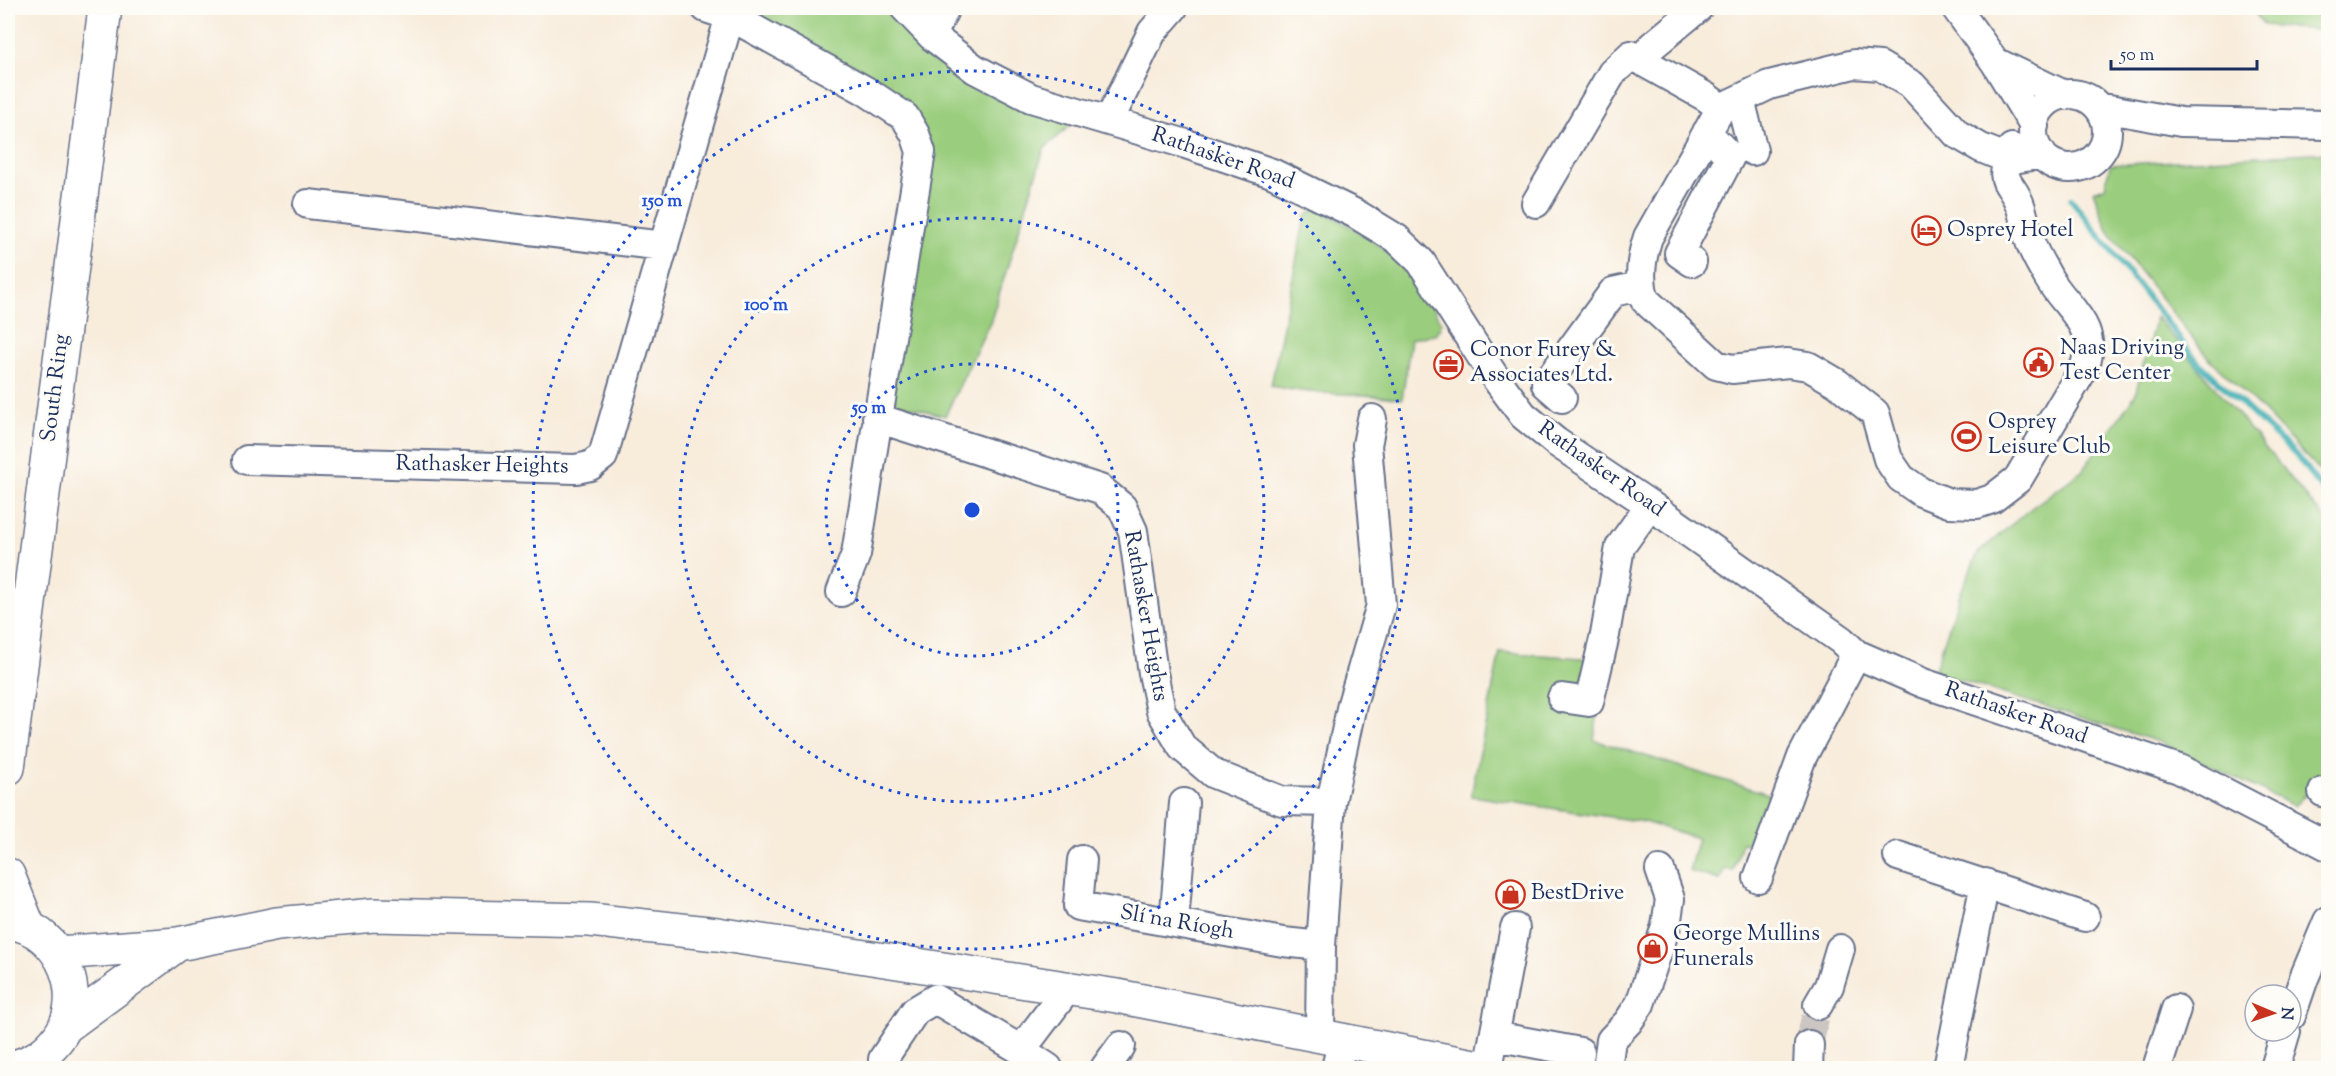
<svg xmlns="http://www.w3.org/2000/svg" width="2336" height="1076" font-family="'Sorts Mill Goudy',serif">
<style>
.green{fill:#9acd7d;stroke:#5a7e6e;stroke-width:1.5}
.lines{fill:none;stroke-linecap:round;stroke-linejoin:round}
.stream{stroke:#3caeb4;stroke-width:6}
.minor-tunnel{stroke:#ccc6c2;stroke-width:28;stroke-dasharray:28 14;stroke-linecap:butt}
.minor-casing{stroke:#68718a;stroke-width:32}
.major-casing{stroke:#68718a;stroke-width:36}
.minor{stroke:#fff;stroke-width:28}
.major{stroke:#fff;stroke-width:33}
.ring{fill:none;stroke:#1d4ed8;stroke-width:3;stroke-dasharray:3 6}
.labels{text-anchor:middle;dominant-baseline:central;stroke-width:6;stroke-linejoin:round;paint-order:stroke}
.street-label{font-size:22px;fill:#1b2f5e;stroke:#fdfcf7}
.poi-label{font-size:22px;fill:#1b2f5e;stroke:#fdfcf7;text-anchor:start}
.centre{fill:#1d4ed8;stroke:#fdfcf7;stroke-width:3}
.ring-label{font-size:18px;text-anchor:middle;font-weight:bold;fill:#1d4ed8;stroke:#fdfcf7;stroke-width:6;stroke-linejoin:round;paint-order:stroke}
</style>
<rect width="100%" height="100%" fill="#fdfcf7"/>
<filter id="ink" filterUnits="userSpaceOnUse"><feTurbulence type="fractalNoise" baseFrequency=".0167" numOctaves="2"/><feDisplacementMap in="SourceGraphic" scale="12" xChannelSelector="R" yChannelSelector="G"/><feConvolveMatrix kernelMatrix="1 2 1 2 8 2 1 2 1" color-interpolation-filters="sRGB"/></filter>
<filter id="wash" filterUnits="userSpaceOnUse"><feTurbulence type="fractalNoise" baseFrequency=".008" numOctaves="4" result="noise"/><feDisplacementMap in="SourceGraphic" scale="24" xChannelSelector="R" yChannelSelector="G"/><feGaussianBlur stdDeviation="1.35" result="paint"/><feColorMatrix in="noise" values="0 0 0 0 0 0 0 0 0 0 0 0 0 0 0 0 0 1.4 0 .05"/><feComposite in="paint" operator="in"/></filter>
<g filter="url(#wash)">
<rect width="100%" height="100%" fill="#f8ecdb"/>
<path class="green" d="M733,8H887L923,42L1073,123L1044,149L991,320L945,416L896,403L890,386L932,146Z
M2251,8H2328V31L2264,25Z
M2328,152V480L2267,415L2206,355L2108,231L2093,191L2105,187L2110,165Z
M1317,207L1367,236L1415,274L1442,324L1436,334L1411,339L1402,399C1357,392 1315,396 1271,386L1305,217Z
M2156,317L2328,523V762L2322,777L2294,806L2162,743L1934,672L1959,596L1978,553L2030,509L2082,471L2135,395Z
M1500,652L1594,659L1590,682L1561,684L1556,708L1597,717L1594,740L1781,798L1763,846L1742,843L1733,871L1724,869L1720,880L1689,871L1698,838L1644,822L1471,796Z"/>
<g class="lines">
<path class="stream" d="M2071,199L2197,361L2296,455L2328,497"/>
</g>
</g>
<g filter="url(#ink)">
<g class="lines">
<path class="minor-tunnel" d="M1809,1045L1818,1005"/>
<defs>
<path id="minor" d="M706,8L730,16L866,91L905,117L915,134L921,152L856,554L841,592
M905,8L932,36L975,69L1031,98L1186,144L1272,173L1356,214L1397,239L1421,262L1492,373L1523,415L1556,442L1650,505L1841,640L1856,654L1923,683L2179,769L2328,846
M1956,8L1995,62L2034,126
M937,25L945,8
M1642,61L1652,46L1698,8
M1995,62L2064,95
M2033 131a37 37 0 1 1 74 0a37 37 0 1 1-74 0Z
M1740,99L1753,151
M2098,107L2181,122L2328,125
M1109,121L1152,32L1173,8
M2012,148C1996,188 2012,178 2021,208C2024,217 2025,226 2028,235C2031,249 2041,264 2048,277C2066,309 2099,324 2085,366L2018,479L1992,499L1977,504L1949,503L1921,492L1901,478L1888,459L1875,413L1837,383L1808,366L1788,363L1732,369L1716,365L1645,300C1638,279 1641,258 1648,237L1721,108L1769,85L1854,64L1880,66L1912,85L1957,134L1981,148L2001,156L2019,158L2042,154
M1536,203L1612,73L1631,55L1706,97L1721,108
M308,204L664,246
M1692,262L1679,253L1730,157L1707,132
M1562,398L1546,384L1613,292L1640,286
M877,418L1100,489L1122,507L1133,531L1153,673L1161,711L1182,747L1214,774L1282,801L1331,802
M247,460L576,469L590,466L603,456L730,16
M1562,698L1589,702L1605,635L1620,547L1650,505
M2323,792L2328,793
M1898,856L2085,917
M1082,860L1078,906L1283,942L1321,946
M1758,878L1802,757L1856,654
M1174,922L1184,803
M1818,1005L1829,986L1840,949
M2291,1016L2304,978L2328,921
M1320,1035L1321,946L1331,802L1352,704L1381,605L1367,445L1372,419
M1494,1036L1580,1052L1577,1068
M883,1059L915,1011L935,999L1021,1050
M1048,1068L1021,1050L1068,988
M1105,1068L1121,1046
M1336,1068L1343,1040
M1488,1068L1515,928
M1607,1068L1611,1040L1628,1022L1640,1004L1666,926L1670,899L1660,870
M1808,1068L1809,1045
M1948,1068L1985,883
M2157,1068L2176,1009
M2275,1068L2286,1031"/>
<path id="major" d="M8,768L105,8
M8,875L29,928
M8,922C63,928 92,1001 54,1043C42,1057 28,1063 11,1068
M59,953L178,944L277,924L374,915L590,920L717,934L1117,996L1484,1068
M65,1027L178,944"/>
</defs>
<use href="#minor" class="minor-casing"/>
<use href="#major" class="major-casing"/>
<use href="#minor" class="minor"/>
<use href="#major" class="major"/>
</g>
</g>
<g class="ring">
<circle cx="972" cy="510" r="146"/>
<circle cx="972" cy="510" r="292"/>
<circle cx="972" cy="510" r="439"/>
</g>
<defs>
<symbol id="hotel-ring" viewBox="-11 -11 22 22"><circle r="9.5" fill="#fdfcf7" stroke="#c8321e" stroke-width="1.5"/><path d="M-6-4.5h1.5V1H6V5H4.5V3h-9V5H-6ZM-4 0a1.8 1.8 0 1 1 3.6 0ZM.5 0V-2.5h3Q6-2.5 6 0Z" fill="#c8321e"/></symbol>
<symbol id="civic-ring" viewBox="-11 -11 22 22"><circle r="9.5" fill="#fdfcf7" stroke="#c8321e" stroke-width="1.5"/><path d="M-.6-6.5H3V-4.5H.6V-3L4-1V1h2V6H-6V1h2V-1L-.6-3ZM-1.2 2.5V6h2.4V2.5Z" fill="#c8321e"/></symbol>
<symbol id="office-ring" viewBox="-11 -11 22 22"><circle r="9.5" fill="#fdfcf7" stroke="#c8321e" stroke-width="1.5"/><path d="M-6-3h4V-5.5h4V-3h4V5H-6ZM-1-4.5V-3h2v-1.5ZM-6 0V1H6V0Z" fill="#c8321e"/></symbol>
<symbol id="stadium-ring" viewBox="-11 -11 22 22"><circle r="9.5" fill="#fdfcf7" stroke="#c8321e" stroke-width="1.5"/><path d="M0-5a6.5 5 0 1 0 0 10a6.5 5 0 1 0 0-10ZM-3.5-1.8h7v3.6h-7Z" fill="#c8321e"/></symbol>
<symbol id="shop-ring" viewBox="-11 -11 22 22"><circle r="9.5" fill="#fdfcf7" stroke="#c8321e" stroke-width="1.5"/><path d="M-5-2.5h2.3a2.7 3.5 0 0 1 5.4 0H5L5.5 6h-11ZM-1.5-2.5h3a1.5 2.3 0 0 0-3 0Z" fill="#c8321e"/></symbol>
</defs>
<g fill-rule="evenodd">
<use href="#hotel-ring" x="1910" y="214" width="33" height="33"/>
<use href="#civic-ring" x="2022" y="346" width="33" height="33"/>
<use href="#office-ring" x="1432" y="348" width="33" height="33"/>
<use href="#stadium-ring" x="1950" y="420" width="33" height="33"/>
<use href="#shop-ring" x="1494" y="878" width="33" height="33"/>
<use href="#shop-ring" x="1636" y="932" width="33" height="33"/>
</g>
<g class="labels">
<g class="street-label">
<text transform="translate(1223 159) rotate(19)">Rathasker Road</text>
<text transform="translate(56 388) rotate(-83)">South Ring</text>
<text transform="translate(482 466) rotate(1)">Rathasker Heights</text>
<text transform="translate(1601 470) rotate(35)">Rathasker Road</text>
<text transform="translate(1145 616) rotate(80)">Rathasker Heights</text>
<text transform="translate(2016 714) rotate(19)">Rathasker Road</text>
<text transform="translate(1177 923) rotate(10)">Slí na Ríogh</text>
</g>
<g class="poi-label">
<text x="1947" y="231">Osprey Hotel</text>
<text x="2060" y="349">Naas Driving<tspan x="2060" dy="25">Test Center</tspan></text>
<text x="1470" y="351">Conor Furey &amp;<tspan x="1470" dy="25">Associates Ltd.</tspan></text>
<text x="1988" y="423">Osprey<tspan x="1988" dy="25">Leisure Club</tspan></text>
<text x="1531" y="894">BestDrive</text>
<text x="1673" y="935">George Mullins<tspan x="1673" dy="25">Funerals</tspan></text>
</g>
</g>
<circle cx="972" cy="510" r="9" class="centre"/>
<g class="ring-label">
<text x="662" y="206">150 m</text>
<text x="766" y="310">100 m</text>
<text x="869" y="413">50 m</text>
</g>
<rect width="2336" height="1076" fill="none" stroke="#fdfcf7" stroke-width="30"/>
<g transform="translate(2273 1013) rotate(92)"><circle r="28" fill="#fdfcf7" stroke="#a3aaba" stroke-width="1.5"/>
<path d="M0-4.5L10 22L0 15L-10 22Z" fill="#c8321e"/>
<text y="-9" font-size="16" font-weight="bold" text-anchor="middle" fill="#1b2f5e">N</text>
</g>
<path d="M2111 60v9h146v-9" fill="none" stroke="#1b2f5e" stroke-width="3"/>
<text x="2120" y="60" font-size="18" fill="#1b2f5e" stroke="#fdfcf7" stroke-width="4.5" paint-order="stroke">50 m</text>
</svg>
